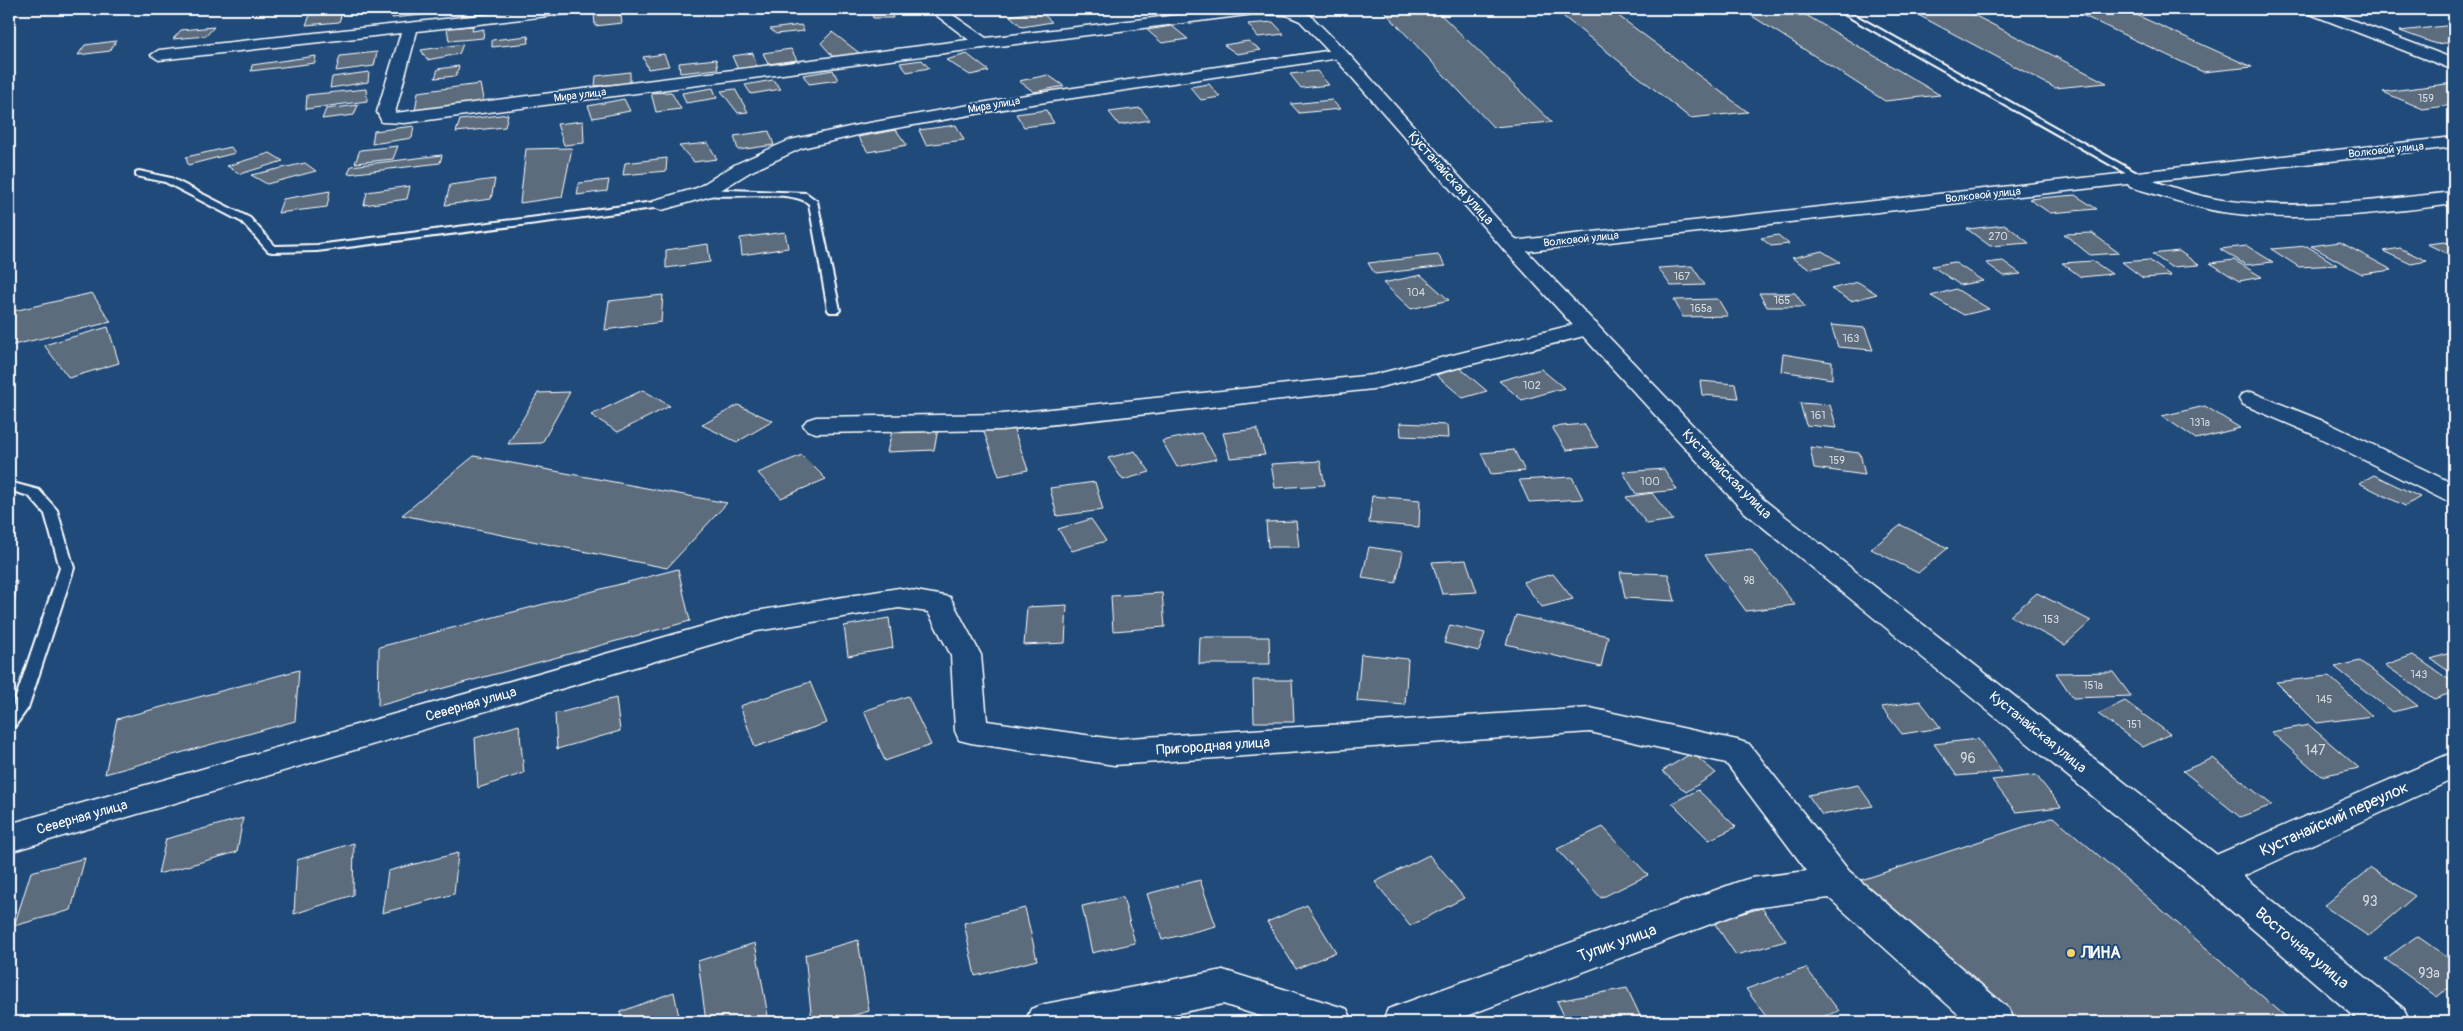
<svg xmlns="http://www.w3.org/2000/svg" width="2463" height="1031" font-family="Pangolin,sans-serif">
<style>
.building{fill:#5c6c7c;stroke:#fff}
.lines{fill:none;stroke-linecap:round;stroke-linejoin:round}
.service-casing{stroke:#fff;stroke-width:4}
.minor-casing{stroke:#fff;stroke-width:3}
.tertiary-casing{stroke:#fff;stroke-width:3}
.service{fill:#1f4a7a;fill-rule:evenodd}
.minor{fill:#1f4a7a;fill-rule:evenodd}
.tertiary{fill:#1f4a7a;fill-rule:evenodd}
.poi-dot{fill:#ffd166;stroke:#1f4a7a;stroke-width:2}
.labels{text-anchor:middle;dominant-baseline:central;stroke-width:4;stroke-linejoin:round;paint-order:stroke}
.far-street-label{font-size:11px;fill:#fff;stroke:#1f4a7a}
.number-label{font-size:11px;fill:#d6dade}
.street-label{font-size:14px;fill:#fff;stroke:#1f4a7a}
.near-number-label{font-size:14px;fill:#d6dade}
.near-street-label{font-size:16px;fill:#fff;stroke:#1f4a7a}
.near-poi-label{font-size:16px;font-weight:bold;fill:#fff;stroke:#1f4a7a;text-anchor:start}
</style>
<rect width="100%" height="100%" fill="#1f4a7a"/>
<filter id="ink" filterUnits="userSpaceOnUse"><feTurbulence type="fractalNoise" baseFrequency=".02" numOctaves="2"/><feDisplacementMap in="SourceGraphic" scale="10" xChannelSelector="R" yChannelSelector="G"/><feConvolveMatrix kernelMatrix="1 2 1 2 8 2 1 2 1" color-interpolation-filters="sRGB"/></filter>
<g filter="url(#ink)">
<path class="building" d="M76,9H106L74,14Z
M167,9H201L199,11L169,14Z
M395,9H424L423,15L392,18Z
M439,9H474L439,13Z
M1382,9H1435L1552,122L1493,127Z
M1554,9H1609L1748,112L1690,118Z
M1741,9H1796L1940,95L1885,101Z
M1907,9H1962L2107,83L2055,88Z
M2069,9H2123L2252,67L2203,72Z
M343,10L339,22L306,25L311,13Z
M620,10L622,23L595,26L594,13Z
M1040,11L1052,22L1022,27L1010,16Z
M872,13H891L893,18H873Z
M1273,22L1284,34L1258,37L1248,24Z
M801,25L804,31L776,34L770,29Z
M2454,25V42L2436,44L2400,31Z
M473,26L472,31L484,29L483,38L449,41L447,28Z
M1172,26L1188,39L1162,43L1147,30Z
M214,27L206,36L173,39L181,30Z
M832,32L862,55L836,60L821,43Z
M528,36L529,43L492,47V40Z
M116,41L110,51L78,55L85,45Z
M1248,41L1261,50L1237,54L1224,45Z
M463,44L459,54L427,60L421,50Z
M791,49L797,60L768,64L763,53Z
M377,52L374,66L336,71L340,56Z
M753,53L757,68L739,72L732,56Z
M664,54L669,66L648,69L643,57Z
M967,54L989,71L970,75L946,60Z
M316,56L315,63L251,71L252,65Z
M716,59L718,69L680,73L679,63Z
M922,60L929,68L907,72L900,63Z
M459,66L456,76L435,78L438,69Z
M833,70L838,80L809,84L803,75Z
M1317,71L1329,85L1301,88L1290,74Z
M369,72L368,82L330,88L332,77Z
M630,72V83L595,86L596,76Z
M1048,75L1064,86L1034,92L1019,81Z
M773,80L781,89L751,94L745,85Z
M2454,83V105L2423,109L2383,92Z
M480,84L484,104L415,112L418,92Z
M1209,84L1220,97L1201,100L1190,87Z
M713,88L717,98L686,103L682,93Z
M366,89L367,101L306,109L307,95Z
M735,89L748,112L738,113L721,91Z
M671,92L681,109L656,112L651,93Z
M624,99L630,111L593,118L588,106Z
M1332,100L1340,109L1299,113L1291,104Z
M358,105L354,115L322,119L326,109Z
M1140,108L1150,120L1119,125L1109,112Z
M1046,110L1054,123L1024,127L1016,114Z
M508,114L505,127L456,132L460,120Z
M583,121L584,143L564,145L557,124Z
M956,125L964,140L926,145L919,130Z
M414,126L412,138L372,144L374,131Z
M896,130L907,145L868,152L858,137Z
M769,131L774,145L738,150L734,136Z
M708,143L717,159L694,162L679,146Z
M398,146L393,159L355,163L360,150Z
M231,147L235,153L188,165L186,157Z
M572,148L562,197L520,203L526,149Z
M270,153L283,161L240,174L227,166Z
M442,155L440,163L348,174L351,166Z
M667,158L666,171L623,175L625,163Z
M305,163L316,171L267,184L251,175Z
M495,179L491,199L445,205L450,185Z
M609,180L607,191L577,195L579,183Z
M410,186L407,199L364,205L367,192Z
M330,191L327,207L278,213L283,199Z
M2075,195L2097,209L2050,213L2029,199Z
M2006,225L2029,243L1990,246L1967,229Z
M785,232L788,248L742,255L740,238Z
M2092,233L2119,253L2090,255L2064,234Z
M1778,235L1789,244L1771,246L1761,238Z
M2340,242L2392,270L2362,274L2311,246Z
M2445,242L2454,246V257L2427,244Z
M708,244L710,262L666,268V250Z
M2247,246L2273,262L2246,265L2220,249Z
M2307,246L2337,265L2299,267L2271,249Z
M2400,248L2427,261L2411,264L2383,251Z
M1822,251L1840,262L1809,269L1792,258Z
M2179,251L2199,265L2171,267L2152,254Z
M1438,255L1446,266L1375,274L1368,263Z
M2149,260L2171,276L2143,278L2122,262Z
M2234,260L2262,277L2239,281L2210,263Z
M2003,261L2021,274L2004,276L1986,263Z
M2093,261L2112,274L2081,277L2062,263Z
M1954,262L1983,281L1960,285L1932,266Z
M1692,266L1705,285L1671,286L1658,268Z
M1421,275L1449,300L1411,309L1383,283Z
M1858,282L1877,294L1851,301L1831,289Z
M1956,289L1989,309L1964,315L1931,296Z
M92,293L111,322L9,346V312Z
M1759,293H1795L1805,307H1767Z
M663,295L661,322L605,330L609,301Z
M1718,299L1728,316L1683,317L1674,300Z
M1831,325L1865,328L1873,350L1838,347Z
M108,327L119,363L69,378L44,345Z
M1783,354L1832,362V379L1781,371Z
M1460,368L1487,391L1463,398L1436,375Z
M1541,369L1564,388L1522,400L1499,381Z
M1700,381L1735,384L1738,398L1702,395Z
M643,390L670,406L618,432L591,415Z
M570,392L542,443L508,444L538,393Z
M1800,403L1830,405L1837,428L1806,425Z
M738,405L773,421L737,442L702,425Z
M2205,406L2240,428L2196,439L2162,416Z
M1400,423L1447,425L1448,438L1401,436Z
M1012,424L1028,470L999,476L983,429Z
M1584,424L1598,447L1566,450L1552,427Z
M938,429L934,450L887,452L892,431Z
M1257,429L1265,455L1230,458L1223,433Z
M1201,433L1217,459L1177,467L1162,441Z
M1810,447L1860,453L1865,475L1814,468Z
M1514,450L1525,471L1491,474L1481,453Z
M1135,451L1150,472L1123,480L1108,458Z
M802,455L826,479L781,498L758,473Z
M474,456L727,503L667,568L402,515Z
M1320,461L1325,485L1275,488L1271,464Z
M1664,469L1677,490L1636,494L1623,472Z
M2374,475L2420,497L2405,506L2359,483Z
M1572,477L1583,499L1529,502L1519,480Z
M1095,482L1103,510L1057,516L1050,488Z
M1652,493L1673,520L1647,524L1626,497Z
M1372,496L1420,500L1419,527L1369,523Z
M1091,519L1106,541L1072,551L1058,529Z
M1296,521L1299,547H1268L1266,522Z
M1901,525L1948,548L1918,573L1871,549Z
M1369,547L1403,552L1396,583L1362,578Z
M1751,549L1795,605L1746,611L1705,555Z
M1466,560L1477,592L1442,594L1432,562Z
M678,569L690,621L378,706L379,647Z
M1620,572L1668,574L1675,601L1625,598Z
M1553,574L1573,599L1542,607L1523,582Z
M17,581L10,640L9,641V583Z
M1162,593L1165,627L1113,631L1111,596Z
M2037,593L2091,621L2065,645L2010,616Z
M1067,605L1065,643L1024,645L1027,607Z
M1516,615L1608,636L1601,667L1506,644Z
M889,618L893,648L848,656L844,626Z
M1450,625L1485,633L1479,651L1444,643Z
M1200,637H1269L1270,664H1199Z
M2453,652L2454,653V675L2431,659Z
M1361,654L1408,659L1405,705L1357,701Z
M2413,655L2454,683V692L2434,699L2385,665Z
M2360,661L2418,706L2392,712L2335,667Z
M299,670L295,721L105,774L117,719Z
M2113,672L2131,696L2073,698L2056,673Z
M2329,676L2372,716L2317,723L2276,682Z
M1253,680H1292L1294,722H1254Z
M810,682L827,723L755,747L740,706Z
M908,696L931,745L885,761L864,711Z
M616,698L620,731L557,749L555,714Z
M1920,701L1941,728L1902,734L1881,707Z
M2125,701L2170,734L2143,747L2098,714Z
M519,725L524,773L478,788L475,738Z
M2309,725L2359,768L2321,776L2271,732Z
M1978,739L2002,772L1957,776L1934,744Z
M1692,753L1716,773L1686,792L1662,771Z
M2213,758L2272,805L2240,817L2183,771Z
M2036,775L2061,807L2016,812L1992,780Z
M1858,785L1873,806L1822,815L1808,795Z
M1698,790L1736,827L1709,840L1672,803Z
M2054,817L2292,1022H2011L1852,883Z
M243,818L237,852L158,874L166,839Z
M1603,827L1648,875L1601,898L1557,849Z
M354,843L353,895L294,914L297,860Z
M458,853L454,894L382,913L388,871Z
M1429,855L1464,898L1410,926L1375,882Z
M85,858L71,910L14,926L31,872Z
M2371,868L2415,896L2368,936L2324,906Z
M1200,880L1216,926L1162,940L1147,894Z
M1123,897L1135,943L1092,953L1082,906Z
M1307,905L1336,952L1296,969L1267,922Z
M1025,908L1037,960L975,976L964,923Z
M1762,908L1786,941L1736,955L1713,921Z
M2417,936L2454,962V983L2437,997L2385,959Z
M858,940L869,1011L831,1022H812L805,955Z
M755,943L769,1022H706L698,961Z
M1806,968L1839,1011L1809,1022H1770L1746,989Z
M1627,988L1643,1022H1567L1557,1001Z
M674,992L680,1022H622L620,1012Z"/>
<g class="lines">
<defs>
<path id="service" d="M1835,9H1844L2144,177L2136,179Z
M139,171L171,178L250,218L275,246L317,245L662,201L667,204L662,207L317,251L272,252L268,251L242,222L165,182L136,176V172Z
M704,189L806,193L817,201L840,310L838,312H830L828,310L809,204C792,188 726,200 701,194L699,192Z
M9,482L39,490L57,510L74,568L28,708L15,726L9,728V711L13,706L60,568L45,514L29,496L9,490Z"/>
<path id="minor" d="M536,9H581L574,13L417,31L395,113L983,38L991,43L983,48L405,123L382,122L377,112L401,33L159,60L151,55L159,50Z
M2303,9H2323L2454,59V70L2305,12Z
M1340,49L1348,54L1346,57L1026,105L858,135L802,148L750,172L711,196L662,210L655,208L652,204L655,200L697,188L736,164L790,140L858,125L1026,95Z
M2454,137V147L2153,181C2176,188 2199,197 2222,200C2300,211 2377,200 2454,192V204C2378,214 2299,223 2222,212C2191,207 2161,195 2130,187L2128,184L1512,253L1505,251L1502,247L1505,243L1512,241Z
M1588,321L1596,323L1599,328L1596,333L1373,389L1002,430L816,433L807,430L803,425L807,420L816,417L1002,414L1373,375Z
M2251,392L2328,423L2454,484V502L2444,500L2310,433L2242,404L2239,399L2242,394Z
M899,588L950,597L981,655L987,721L1114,739L1590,708L1737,740L1749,744L1849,871L2009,1009L2015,1022H1967L1829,898L1753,908L1450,1022H1382L1388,1009L1738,882L1751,878L1807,871L1726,763L1590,732L1114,765L971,743L959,740L955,731L951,655L928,612L899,608L757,631L9,852V824L756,611Z
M2454,752V779L2226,884L2213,888L2200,884L2195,873L2200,862Z
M1223,970L1347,1009L1353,1022H1278L1223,1004L1134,1022H1025L1031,1009L1045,1004Z"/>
<path id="tertiary" d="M928,9H944L986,38L1228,9H1295L1310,15L1346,51L1519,243L1763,499L2226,862L2404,1009L2410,1022H2361L2200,884L1743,511L1505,251L1334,57L1300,21L1286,15L1255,14L983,48L977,46Z"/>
</defs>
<use href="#service" class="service-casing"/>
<use href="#minor" class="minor-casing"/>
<use href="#tertiary" class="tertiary-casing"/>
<use href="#service" class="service"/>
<use href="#minor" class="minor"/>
<use href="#tertiary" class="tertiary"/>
</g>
</g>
<circle class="poi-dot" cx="2071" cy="953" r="5"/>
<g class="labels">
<g class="far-street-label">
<text transform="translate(580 95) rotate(-7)">Мира улица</text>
<text transform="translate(994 105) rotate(-10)">Мира улица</text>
<text transform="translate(2386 150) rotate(-6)">Волковой улица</text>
<text transform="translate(1983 195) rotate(-6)">Волковой улица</text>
<text transform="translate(1581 239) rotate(-6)">Волковой улица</text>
</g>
<g class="number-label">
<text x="2426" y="98">159</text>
<text x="1998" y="236">270</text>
<text x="1682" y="276">167</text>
<text x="1416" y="292">104</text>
<text x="1782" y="300">165</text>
<text x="1701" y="308">165а</text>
<text x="1851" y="338">163</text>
<text x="1532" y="385">102</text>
<text x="1818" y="415">161</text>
<text x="2200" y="422">131а</text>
<text x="1837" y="460">159</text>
<text x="1650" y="481">100</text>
<text x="1749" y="580">98</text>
<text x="2051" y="619">153</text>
<text x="2419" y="674">143</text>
<text x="2093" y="685">151а</text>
<text x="2324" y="699">145</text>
<text x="2134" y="724">151</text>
</g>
<g class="street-label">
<text transform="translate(1451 178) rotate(48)">Кустанайская улица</text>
<text transform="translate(1727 474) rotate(45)">Кустанайская улица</text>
<text transform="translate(471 704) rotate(-16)">Северная улица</text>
<text transform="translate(2038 732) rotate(39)">Кустанайская улица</text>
<text transform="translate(1213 746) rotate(-4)">Пригородная улица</text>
<text transform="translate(82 817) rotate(-16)">Северная улица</text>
</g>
<g class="near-number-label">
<text x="2315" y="750">147</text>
<text x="1968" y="758">96</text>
<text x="2370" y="901">93</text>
<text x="2429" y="973">93а</text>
</g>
<g class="near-street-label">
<text transform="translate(2334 819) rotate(-24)">Кустанайский переулок</text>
<text transform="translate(1617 943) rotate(-20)">Тупик улица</text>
<text transform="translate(2302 948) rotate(40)">Восточная улица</text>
</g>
<g class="near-poi-label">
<text x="2081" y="953">ЛИНА</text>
</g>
</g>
<rect width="2463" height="1031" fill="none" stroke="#1f4a7a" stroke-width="30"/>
<rect x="15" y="15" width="2433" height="1001" fill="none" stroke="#fff" stroke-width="2" filter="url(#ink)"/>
</svg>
